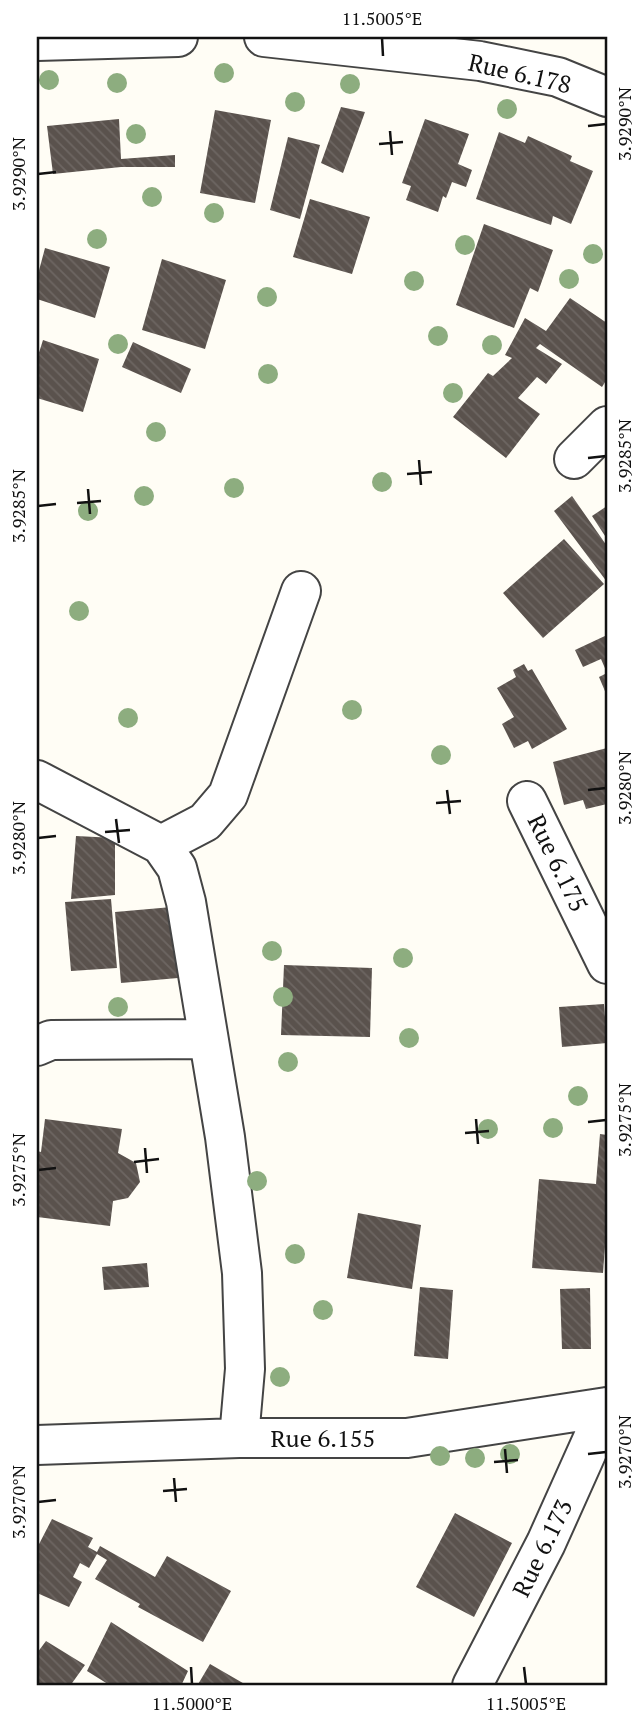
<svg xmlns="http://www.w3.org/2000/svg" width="644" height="1723" font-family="'PT Serif',serif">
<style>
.building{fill:url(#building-back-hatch)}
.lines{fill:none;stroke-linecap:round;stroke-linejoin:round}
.street-casing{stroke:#444;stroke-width:42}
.street{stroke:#fff;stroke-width:38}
.tree{fill:#8dad7f}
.ticks{fill:none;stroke:#111;stroke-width:2.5}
.labels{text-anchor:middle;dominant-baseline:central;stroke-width:7;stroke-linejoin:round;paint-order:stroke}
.street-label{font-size:24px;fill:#111;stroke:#fff}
.neatline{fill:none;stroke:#111;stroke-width:2.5}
.ticks-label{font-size:18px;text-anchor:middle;fill:#111}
</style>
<defs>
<pattern id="building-back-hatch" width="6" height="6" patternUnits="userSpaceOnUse" patternTransform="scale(1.75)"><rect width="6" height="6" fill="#5a524d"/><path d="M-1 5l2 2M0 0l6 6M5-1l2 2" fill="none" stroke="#6d6662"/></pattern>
</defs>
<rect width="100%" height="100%" fill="#fffdf5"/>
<path class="building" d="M341,107L365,112L343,173L321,163Z
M215,110L271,120L255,203L200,193Z
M119,119L121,159L175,155V167H121L53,174L47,126Z
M425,119L469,134L458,164L472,170L466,187L452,182L446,198L443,196L438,212L406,200L411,186L402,183Z
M499,132L525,143L528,136L572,156L570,161L593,171L571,224L553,216L551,225L476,199Z
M288,137L320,145L300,219L270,210Z
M310,199L370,217L352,274L293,257Z
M484,224L553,250L538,292L530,288L514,328L456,305Z
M45,248L110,267L95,318L37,299V278Z
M162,259L226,280L205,349L142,330Z
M570,298L607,323V379L602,387L540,344L536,348L562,364L546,384L537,377L518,398L540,414L506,458L453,417L488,373L493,376L512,358L505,355L525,318L546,331Z
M43,340L99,359L83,412L37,398V359Z
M133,342L191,369L181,393L122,367Z
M572,496L607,546V582L554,511Z
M607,506V539L592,516Z
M564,539L604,584L543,638L503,593Z
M607,635V696L599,677L607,673L601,659L583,667L575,650Z
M524,664L528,671L532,669L567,729L532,749L528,741L514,748L502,724L514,717L497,688L516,677L513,670Z
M607,748V804L586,809L583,800L564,805L553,762Z
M76,836L115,838V895L71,899Z
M111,899L117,968L71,971L65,902Z
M172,907L178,978L121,983L115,912Z
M284,965L372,968L370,1037L281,1035Z
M604,1004L607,1043L562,1047L559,1007Z
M45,1119L122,1129L118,1153L136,1163L140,1182L128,1198L113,1201L110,1226L37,1217L39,1185H37V1151L41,1152Z
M600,1134L607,1135V1219L603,1273L532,1268L539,1179L596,1184Z
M358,1213L421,1225L412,1289L347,1278Z
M147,1263L149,1287L104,1290L102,1267Z
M420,1287L453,1290L448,1359L414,1356Z
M590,1288L591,1349H562L560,1289Z
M455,1513L512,1543L474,1617L416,1587Z
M52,1519L93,1538L88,1547L97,1552L100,1546L155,1577L167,1556L231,1591L203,1642L138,1607L140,1604L95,1579L107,1560L97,1554L89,1568L80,1563L73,1577L82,1582L69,1607L37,1593V1548Z
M111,1622L188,1671L181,1686H111L87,1671Z
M46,1641L85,1665L70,1686H37V1653Z
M210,1664L248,1686H197Z"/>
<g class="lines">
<defs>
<path id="street" d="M264,37L480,61L558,77L607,97
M37,41L178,37
M574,459L607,426
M37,780L161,845L177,868L186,902L225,1137L242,1273L245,1369L239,1438
M527,801L607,964
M161,845L205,822L228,795L301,591
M37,1046L51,1040L208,1039
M37,1445L239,1438H407L607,1407
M472,1686L546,1543L607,1407"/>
</defs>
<use href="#street" class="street-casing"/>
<use href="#street" class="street"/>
</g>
<g class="tree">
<circle cx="224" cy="73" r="10"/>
<circle cx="49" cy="80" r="10"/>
<circle cx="117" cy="83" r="10"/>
<circle cx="350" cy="84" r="10"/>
<circle cx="295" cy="102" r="10"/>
<circle cx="507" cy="109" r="10"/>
<circle cx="136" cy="134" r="10"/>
<circle cx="152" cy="197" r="10"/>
<circle cx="214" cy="213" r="10"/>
<circle cx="97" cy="239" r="10"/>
<circle cx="465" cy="245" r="10"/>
<circle cx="593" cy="254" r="10"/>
<circle cx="569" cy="279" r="10"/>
<circle cx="414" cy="281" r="10"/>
<circle cx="267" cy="297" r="10"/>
<circle cx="438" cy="336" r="10"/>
<circle cx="118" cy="344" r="10"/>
<circle cx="492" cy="345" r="10"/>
<circle cx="268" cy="374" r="10"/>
<circle cx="453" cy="393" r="10"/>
<circle cx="156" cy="432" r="10"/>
<circle cx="382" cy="482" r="10"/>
<circle cx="234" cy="488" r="10"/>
<circle cx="144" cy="496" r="10"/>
<circle cx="88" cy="511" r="10"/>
<circle cx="79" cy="611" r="10"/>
<circle cx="352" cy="710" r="10"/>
<circle cx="128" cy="718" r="10"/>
<circle cx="441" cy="755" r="10"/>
<circle cx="272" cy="951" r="10"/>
<circle cx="403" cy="958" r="10"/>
<circle cx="283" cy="997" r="10"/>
<circle cx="118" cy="1007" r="10"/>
<circle cx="409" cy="1038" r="10"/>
<circle cx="288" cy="1062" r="10"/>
<circle cx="578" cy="1096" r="10"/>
<circle cx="553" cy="1128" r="10"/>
<circle cx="488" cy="1129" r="10"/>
<circle cx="257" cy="1181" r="10"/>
<circle cx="295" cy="1254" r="10"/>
<circle cx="323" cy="1310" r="10"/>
<circle cx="280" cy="1377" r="10"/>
<circle cx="510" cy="1454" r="10"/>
<circle cx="440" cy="1456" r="10"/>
<circle cx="475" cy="1458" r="10"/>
</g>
<path class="ticks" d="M382,38L383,56M588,126L606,124M390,131L392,155M379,144L403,142M38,174L56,172M588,458L606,456M419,460L421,485M407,474L432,472M88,489L90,514M77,503L101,501M38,506L56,504M447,790L450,814M588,790L606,788M436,803L461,801M116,819L119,843M105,832L130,830M38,838L56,836M476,1119L478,1144M588,1122L606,1120M465,1133L489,1131M145,1148L147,1173M134,1162L159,1159M38,1170L56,1168M505,1449L507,1473M588,1454L606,1452M494,1462L518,1460M174,1478L176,1502M163,1491L187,1489M38,1502L56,1500M191,1667L192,1684M524,1667L526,1684"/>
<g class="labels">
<g class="street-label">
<text transform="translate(520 73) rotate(13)">Rue 6.178</text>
<text transform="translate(558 863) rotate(64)">Rue 6.175</text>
<text x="323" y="1438">Rue 6.155</text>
<text transform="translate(542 1548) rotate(-64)">Rue 6.173</text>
</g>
</g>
<rect width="644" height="1723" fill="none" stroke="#ffffff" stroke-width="77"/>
<rect x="38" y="38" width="568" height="1646" class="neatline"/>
<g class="ticks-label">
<text x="382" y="25">11.5005°E</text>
<text transform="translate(625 124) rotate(-90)" y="6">3.9290°N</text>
<text transform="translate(19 174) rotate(-90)" y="6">3.9290°N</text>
<text transform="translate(625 456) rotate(-90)" y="6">3.9285°N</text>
<text transform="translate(19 506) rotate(-90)" y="6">3.9285°N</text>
<text transform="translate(625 788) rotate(-90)" y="6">3.9280°N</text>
<text transform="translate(19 838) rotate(-90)" y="6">3.9280°N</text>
<text transform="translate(625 1120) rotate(-90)" y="6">3.9275°N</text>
<text transform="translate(19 1170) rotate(-90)" y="6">3.9275°N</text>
<text transform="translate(625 1452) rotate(-90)" y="6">3.9270°N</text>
<text transform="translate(19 1502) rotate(-90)" y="6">3.9270°N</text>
<text x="192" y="1710">11.5000°E</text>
<text x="526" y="1710">11.5005°E</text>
</g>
</svg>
